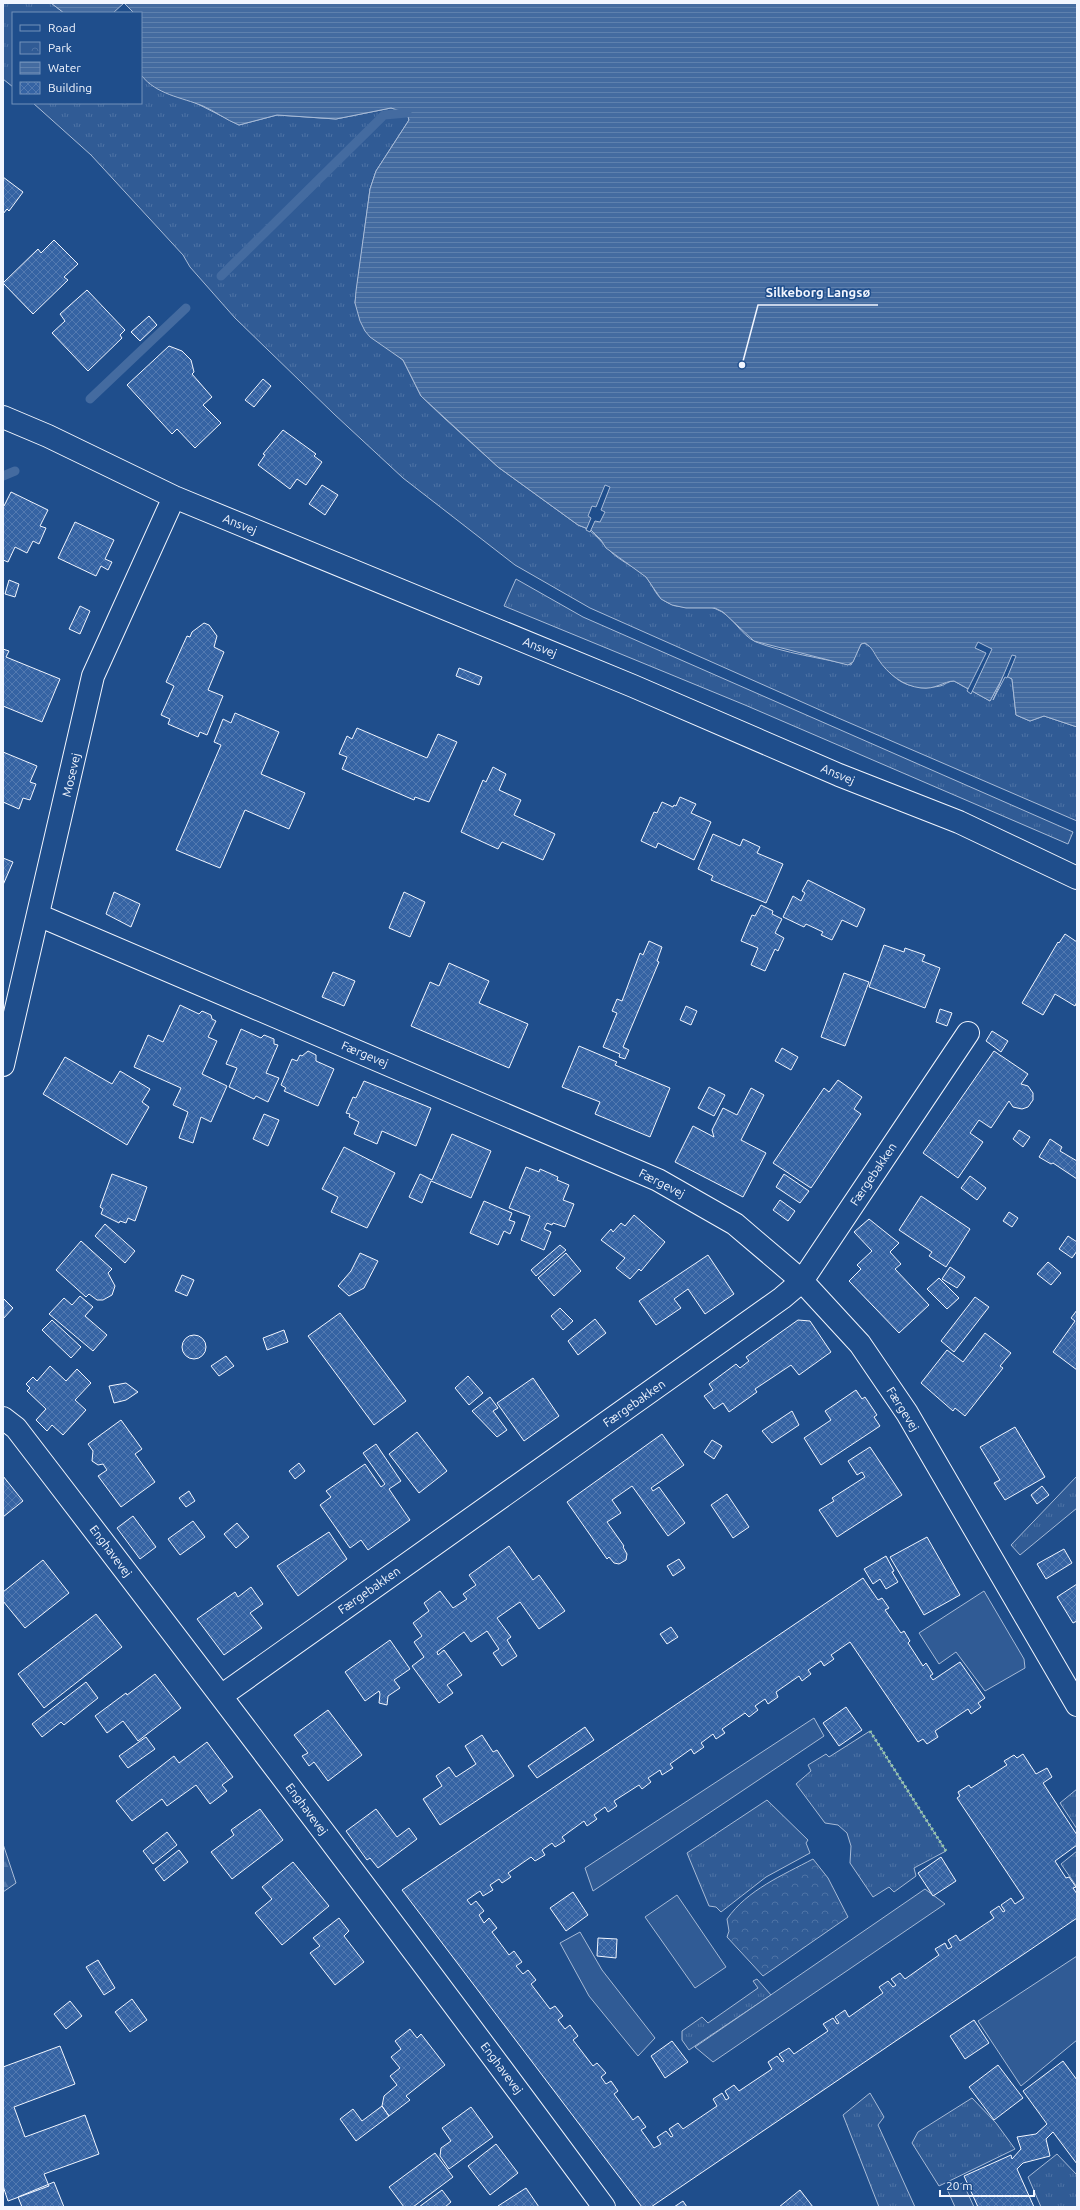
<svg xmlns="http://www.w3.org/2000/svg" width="1080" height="2210" font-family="Ubuntu,sans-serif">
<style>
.grass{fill:url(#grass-tufts);stroke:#a8bbd7}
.forest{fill:url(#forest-firs);stroke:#a8bbd7}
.park{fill:url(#park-crowns);stroke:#a8bbd7}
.built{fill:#305b95;stroke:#a8bbd7}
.water{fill:url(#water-rules);stroke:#a8bbd7}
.pier{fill:#1f4e8c;stroke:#a8bbd7}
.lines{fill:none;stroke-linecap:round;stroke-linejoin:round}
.stream{stroke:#446ba0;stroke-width:9}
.building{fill:url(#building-cross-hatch);stroke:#f2f6ff}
.minor-casing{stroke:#f2f6ff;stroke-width:24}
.minor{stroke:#1f4e8c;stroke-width:22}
.hedge{stroke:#97c8a6;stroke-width:3;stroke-dasharray:2 3;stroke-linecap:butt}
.labels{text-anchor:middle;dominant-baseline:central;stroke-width:3;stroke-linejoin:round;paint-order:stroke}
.street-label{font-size:12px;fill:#f2f6ff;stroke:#1f4e8c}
.leader{fill:none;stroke:#f2f6ff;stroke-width:1.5}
.callout-dot{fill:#f2f6ff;stroke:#1f4e8c;stroke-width:1.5}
.callout-label{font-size:13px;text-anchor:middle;font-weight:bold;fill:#f2f6ff;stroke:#1f4e8c;stroke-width:3;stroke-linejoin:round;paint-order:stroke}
</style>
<defs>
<pattern id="grass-tufts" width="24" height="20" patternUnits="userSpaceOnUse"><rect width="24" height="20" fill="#305b95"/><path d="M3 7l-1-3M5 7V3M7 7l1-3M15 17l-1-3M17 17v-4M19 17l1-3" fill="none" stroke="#4e73a5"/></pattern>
<pattern id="forest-firs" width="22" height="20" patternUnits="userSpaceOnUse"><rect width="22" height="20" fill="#305b95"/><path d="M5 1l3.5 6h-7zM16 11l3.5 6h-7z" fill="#4e73a5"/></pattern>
<pattern id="park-crowns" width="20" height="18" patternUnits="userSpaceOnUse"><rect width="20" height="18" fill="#305b95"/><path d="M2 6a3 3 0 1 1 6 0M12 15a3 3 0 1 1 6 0" fill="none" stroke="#4e73a5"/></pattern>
<pattern id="water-rules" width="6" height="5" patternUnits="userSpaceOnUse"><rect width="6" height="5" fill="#446ba0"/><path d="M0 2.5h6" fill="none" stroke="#5f81ae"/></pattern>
<pattern id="building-cross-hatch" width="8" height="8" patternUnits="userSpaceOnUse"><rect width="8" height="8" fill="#3563a3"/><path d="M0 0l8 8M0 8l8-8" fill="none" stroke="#537ab1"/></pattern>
</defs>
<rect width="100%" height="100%" fill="#1f4e8c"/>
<path class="grass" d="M3,3H51L64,13H13V87L3,79Z
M141,75L239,125L277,115L336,119L391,108L407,113L409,120L376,171L370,189L355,303L394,353L403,360L421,396L443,417L498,467L578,525C597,531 602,546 617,557C626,564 637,568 645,576C652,583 655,595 663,600C684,614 698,601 716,609C733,615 740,635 756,642C784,653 821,658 851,665L861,644L864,643C881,651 885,678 909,685C916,687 933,688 940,686C945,685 948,681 954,681L990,701L1004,674L1012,679L1016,715L1030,721L1044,716L1077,727V821L829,714L590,608L515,565L403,478L334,414L235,318L190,267L183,255L91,155L33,103H141Z
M516,579L583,617L1073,832L1068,844L745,705L504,606Z
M1077,1476V1508L1020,1555L1011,1545Z
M870,1731L946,1851L914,1868L916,1876L894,1892L889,1887L873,1897L850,1863L851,1846L847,1833L838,1825L825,1823L796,1784L811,1771L808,1765L826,1754L829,1757Z
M1077,1789V1829L1060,1803Z
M767,1800L808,1840L806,1843L810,1853L766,1877L721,1912L716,1907L709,1906L687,1853Z
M1077,1851V1887L1061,1864Z
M757,1979L771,1995L689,2050L682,2040V2031L702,2017L708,2023L758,1988L753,1981Z
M870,2093L884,2117L878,2125L915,2207H879L843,2115Z
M972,2098L996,2123L1015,2149L939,2186L912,2143L918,2132Z
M1057,2154L1077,2175V2207H1041L1028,2177Z"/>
<path class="forest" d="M3,1844L16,1883L3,1892Z"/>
<path class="park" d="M813,1859L828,1878L848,1917L763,1976L727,1937L729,1931L727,1919C747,1890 783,1875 813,1859Z"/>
<path class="built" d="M984,1591L1024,1659L1025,1668L985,1691L956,1652L939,1664L919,1633Z
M814,1718L824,1736L593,1891L585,1868Z
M925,1889L945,1904L713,2062L695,2047Z
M677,1895L726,1967L695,1988L645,1917Z
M580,1932L602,1970L655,2038L638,2056L589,1996L560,1943Z
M1077,1956V2040L1021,2086L978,2021Z
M963,2183L974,2207H955L947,2189Z"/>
<path class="water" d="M51,3H1077V727L1044,716L1030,721L1016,715L1012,679L1004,675L990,701L954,681C944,681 935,690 921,688C903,686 888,674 878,659C874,653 872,647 865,643L861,644L853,662L848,665L754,641L723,612L715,608H686L672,605L661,599L646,577L606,548L601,540L591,530L578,525L498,467L421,396L403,360L370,337L365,331L360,321L355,303L356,291L370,189L376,171L409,120L407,113L391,108L336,119L277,115L239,125C226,120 215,111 203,106C181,97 157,95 141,75V13H64Z"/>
<path class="pier" d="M124,3L134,13H113Z
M605,485L610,487L601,510L605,512L600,522L595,521L590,532L586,530L591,518L588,516L592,506L596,507Z
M978,642L992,649L971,694L967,691L986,653L975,648Z
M1012,655L1016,656L1007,678L1005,677L993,700Z"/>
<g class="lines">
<path class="stream" d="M221,276L384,115L407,113
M90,399L186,308
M3,476L15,471"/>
</g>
<path class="building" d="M3,177L23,192L9,211L7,209L3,214Z
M54,240L78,264L64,277L68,280L33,314L3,283L38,249L41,253Z
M87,290L125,330L120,335L122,338L88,371L52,333L65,321L60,314Z
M149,316L157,325L140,341L131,332Z
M169,346L182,351L191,360L194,372L192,374L212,397L203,405L221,423L195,448L177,429L172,434L127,385Z
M263,379L271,386L254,407L245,400Z
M283,430L316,454L314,456L322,462L306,485L297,479L290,489L258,465L265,455L263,454Z
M322,485L338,495L325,515L309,504Z
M11,492L48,510L40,526L46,528L39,544L33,541L27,553L15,547L8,562L3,560V505L4,506Z
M75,522L114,540L105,559L112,562L108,570L101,566L96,576L58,558Z
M9,580L19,584L15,597L5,594Z
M80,606L90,611L80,634L69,629Z
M204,623L209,625L217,636L214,647L224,652L208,690L223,696L207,735L200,732L198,737L168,724L170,719L161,715L174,686L166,682L187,636L190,637L192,632Z
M3,649L9,651L6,657L60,679L42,722L3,706Z
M459,668L482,677L479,685L456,676Z
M235,713L279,732L261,774L305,793L289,829L245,810L220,868L176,850L221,745L214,742L223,719L231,723Z
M357,728L427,758L438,734L457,742L429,802L415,797L414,800L342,769L347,757L339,754L347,736L352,739Z
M3,752L37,766L30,782L36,784L30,800L23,798L19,809L3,802Z
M493,767L506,774L499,790L521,800L514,815L555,834L543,860L502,842L498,849L461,832L483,780L486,782Z
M680,797L696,804L691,813L711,822L694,860L658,843L656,848L641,841L654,812L657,813L662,802L673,807L674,805L676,806Z
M713,834L740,846L743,839L760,847L757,853L783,864L766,903L711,880L713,876L698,869Z
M3,858L13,862L3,885Z
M808,880L865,909L857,927L842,920L832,940L821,935L823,932L806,924L804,927L783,917L793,896L801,901L805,893L802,891Z
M114,892L140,904L131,927L106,914Z
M404,892L425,902L410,937L389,928Z
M761,905L773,911L772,914L782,919L775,933L784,938L778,951L775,949L765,971L751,965L758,948L741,941L752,915L755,916Z
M1065,934L1077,942V1002L1075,1006L1055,994L1043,1015L1022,1003L1058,942L1059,943Z
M649,941L662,947L657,961L659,962L623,1047L629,1050L625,1059L619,1057L620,1054L603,1047L617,1013L612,1011L617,999L622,1001L640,953L643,955Z
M884,945L904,952L905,948L925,955L922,961L940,968L925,1008L869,987Z
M449,963L489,981L479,1003L528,1024L509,1068L411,1026L430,982L439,986Z
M333,972L355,981L344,1006L322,997Z
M844,973L869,982L845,1046L821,1037Z
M180,1005L199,1014L202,1011L211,1015L212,1019L216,1021L208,1037L217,1041L202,1074L227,1086L211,1122L201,1117L193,1143L179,1138L188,1112L173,1105L181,1088L134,1067L148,1035L163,1042Z
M686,1006L697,1011L691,1025L680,1020Z
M940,1009L952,1013L947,1026L936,1022Z
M241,1029L261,1038L264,1035L274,1039V1044L278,1045L266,1073L279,1078L268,1102L256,1096L254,1099L229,1087L237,1068L226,1064Z
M992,1031L1008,1041L1001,1052L986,1041Z
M579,1046L617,1062L615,1065L670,1088L650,1137L595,1114L600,1102L562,1087Z
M782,1048L798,1057L791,1070L775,1061Z
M308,1051L316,1055V1061L334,1069L318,1106L284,1091L286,1088L281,1085L292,1059L297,1061L300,1055L302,1056Z
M994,1051L1028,1074L1021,1084L1028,1086L1033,1093V1100L1028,1107L1022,1109L1013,1107L1009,1101L991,1128L979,1120L970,1133L983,1142L958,1178L923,1153Z
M65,1057L112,1084L120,1071L150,1089L142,1102L149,1107L127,1145L43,1094Z
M838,1080L862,1097L854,1109L861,1114L811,1188L773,1163L824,1088L829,1092Z
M364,1081L431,1108L416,1146L382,1131L377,1144L354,1134L359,1122L349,1117L350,1114L346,1113L353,1097L356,1098Z
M709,1087L725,1095L714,1116L698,1108Z
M751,1088L764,1095L741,1140L766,1153L743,1197L675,1162L693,1126L714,1137L712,1130L723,1108L737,1115Z
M264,1114L279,1120L268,1146L253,1139Z
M1019,1130L1030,1137L1023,1147L1013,1139Z
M452,1134L491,1151L471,1198L431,1181L422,1203L409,1197L420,1174L432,1180Z
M1050,1139L1062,1147L1060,1151L1077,1161V1179L1053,1163L1051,1164L1039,1157Z
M344,1147L395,1173L367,1228L331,1212L338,1197L322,1189Z
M526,1167L539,1172L540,1169L558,1177L557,1180L569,1185L563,1200L574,1204L565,1227L553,1223L552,1225L547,1223L544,1229L551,1232L544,1250L521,1240L530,1216L509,1208Z
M112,1174L147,1187L135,1221L128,1218L126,1223L120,1221L119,1223L101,1214L103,1209L100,1207Z
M784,1174L809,1191L800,1203L776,1187Z
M970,1176L986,1188L977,1200L961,1188Z
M921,1196L970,1229L946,1267L929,1256L932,1252L899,1230Z
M780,1200L795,1211L788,1221L773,1210Z
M484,1201L512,1213L509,1220L515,1222L510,1234L504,1231L498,1245L470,1233Z
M1009,1212L1018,1218L1012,1227L1003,1221Z
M634,1215L665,1242L641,1271L639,1269L630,1279L616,1268L625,1258L601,1240L611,1229L613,1232L621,1223L625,1226Z
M869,1219L899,1243L890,1252L901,1264L895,1269L929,1305L899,1333L849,1281L861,1269L857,1265L872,1251L854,1232Z
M105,1224L135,1251L125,1263L95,1236Z
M1068,1236L1077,1242V1251L1072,1258L1059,1249Z
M81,1241L112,1269L108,1273L115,1286L112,1295L103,1300H97L89,1294L86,1297L56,1270Z
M560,1245L566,1250L536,1276L531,1270Z
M360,1253L378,1261L364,1288L349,1296L338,1286L351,1271Z
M566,1253L581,1271L554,1296L538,1278Z
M708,1255L734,1294L705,1314L688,1289L674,1299L681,1308L656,1325L639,1301Z
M1048,1262L1061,1273L1051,1285L1037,1274Z
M950,1267L965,1277L957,1288L942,1279Z
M182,1275L194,1280L187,1296L175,1291Z
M939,1278L959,1298L947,1309L927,1289Z
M80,1296L93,1307L85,1316L107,1335L93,1351L49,1314L64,1298L72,1305Z
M975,1297L989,1307L954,1352L941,1341Z
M3,1298L13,1308L3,1319Z
M560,1308L573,1321L563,1330L551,1316Z
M1077,1310V1370L1053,1352L1075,1321L1071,1318Z
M340,1313L406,1401L374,1425L308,1336Z
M595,1319L606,1333L578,1355L568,1341Z
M52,1320L81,1347L71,1358L42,1330Z
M798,1320L810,1321L831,1352L799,1375L791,1365L755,1389L757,1392L729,1412L723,1403L714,1409L704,1396L713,1390L709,1384L736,1364L740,1368L749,1361L746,1357Z
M284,1330L288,1342L267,1350L263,1338Z
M985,1333L1011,1353L1000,1366L1003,1368L965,1416L955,1408L953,1411L921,1383L947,1350L963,1362Z
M182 1347a12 12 0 1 1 24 0a12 12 0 1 1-24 0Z
M226,1356L234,1366L219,1376L211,1366Z
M50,1366L66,1381L77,1369L91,1383L75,1400L86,1410L63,1435L52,1425L47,1431L36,1420L46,1409L27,1391L30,1388L26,1384L33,1377L37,1381Z
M468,1376L483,1393L469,1405L455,1388Z
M533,1378L559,1416L524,1441L497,1403Z
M126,1383L138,1392L126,1400L114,1403L109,1386Z
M856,1390L862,1399L865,1397L877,1415L874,1417L880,1426L821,1465L804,1438L831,1420L825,1411Z
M490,1397L498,1408L493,1411L507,1430L497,1437L472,1411Z
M792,1411L799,1425L772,1443L762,1431Z
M121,1420L142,1449L135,1454L155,1482L121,1507L98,1476L107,1470L103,1464L98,1465L92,1461L93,1451L88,1444Z
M1015,1427L1045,1477L1005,1500L994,1483L1000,1480L980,1447Z
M417,1432L447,1471L419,1493L389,1454Z
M662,1434L684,1465L651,1488L653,1491L659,1487L685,1523L668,1536L632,1486L612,1500L621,1513L607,1522L624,1546L623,1547L627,1554L626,1560L619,1564L614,1563L609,1557L607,1559L567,1502Z
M712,1440L722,1446L714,1459L704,1452Z
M376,1444L401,1481L389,1489L410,1520L368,1550L361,1540L350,1548L320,1505L331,1497L326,1491L365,1464L381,1487L385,1484L363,1453Z
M870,1447L902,1495L837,1537L819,1510L834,1501L832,1498L865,1477L862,1472L857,1475L848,1461Z
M299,1463L305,1471L295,1479L289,1471Z
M3,1476L23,1501L3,1517Z
M1042,1486L1049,1495L1037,1504L1031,1495Z
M189,1491L195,1501L186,1507L179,1498Z
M727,1494L749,1527L733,1538L711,1505Z
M133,1516L156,1547L140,1559L117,1528Z
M193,1521L205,1537L180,1555L168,1539Z
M237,1523L249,1537L236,1548L224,1534Z
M329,1532L347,1559L298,1596L277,1566Z
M927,1537L960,1595L924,1615L890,1557Z
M509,1546L533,1580L539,1575L565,1611L539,1629L520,1602L497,1618L511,1637L507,1640L517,1656L502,1666L493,1653L499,1649L487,1631L471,1642L464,1632L437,1652L438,1655L444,1650L462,1675L447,1685L453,1693L439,1703L412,1666L424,1657L414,1642L422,1636L413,1623L429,1611L424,1603L440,1591L453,1608L467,1599L463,1594L476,1585L469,1575Z
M1064,1549L1072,1563L1046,1579L1037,1564Z
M886,1556L894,1571L892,1572L898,1582L886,1589L880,1579L873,1584L864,1569Z
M679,1559L685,1568L673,1576L667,1566Z
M43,1560L69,1593L25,1628L3,1601V1592Z
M863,1578L878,1600L882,1598L889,1608L885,1610L901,1633L904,1631L910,1641L908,1643L923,1666L926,1663L933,1674L930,1676L933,1680L960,1662L985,1698L978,1703L981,1707L971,1714L968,1709L935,1731L938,1737L927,1744L923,1739L918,1742L850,1642L831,1655L834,1659L824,1666L821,1661L808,1670L811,1674L802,1681L799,1676L776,1692L778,1697L768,1704L765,1699L755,1706L758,1710L749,1717L745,1713L722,1729L725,1733L716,1739L713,1734L701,1743L704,1747L694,1754L691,1749L670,1764L673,1768L662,1775L660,1770L648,1778L651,1782L642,1789L639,1785L614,1801L617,1806L608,1812L605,1807L594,1815L597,1819L587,1826L584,1821L562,1837L565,1841L555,1847L552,1843L542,1850L545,1855L535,1861L531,1857L508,1873L511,1877L502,1883L499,1879L490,1885L493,1890L483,1896L480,1891L467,1900L471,1905L476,1901L484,1911L479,1915L484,1923L489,1918L497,1928L492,1932L509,1955L514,1951L522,1962L516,1966L523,1974L528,1970L536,1980L531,1984L550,2009L555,2006L563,2016L558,2020L565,2029L570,2025L578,2036L573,2040L593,2066L597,2063L606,2073L601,2077L606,2084L611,2081L618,2091L614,2094L633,2120L638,2116L646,2127L641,2130L654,2148L661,2144L657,2137L666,2131L671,2137L673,2136L669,2129L678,2123L683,2129L717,2106L713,2099L722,2093L726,2100L729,2098L725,2091L734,2085L739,2091L772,2069L768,2062L777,2056L782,2062L784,2061L779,2054L789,2048L794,2054L828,2031L823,2024L833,2018L837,2024L839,2023L835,2017L845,2010L849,2017L883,1993L879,1987L888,1981L893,1987L896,1985L891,1979L900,1973L905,1979L939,1955L935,1949L945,1943L948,1949L952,1947L948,1940L956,1935L960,1941L994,1918L990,1912L999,1906L1003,1912L1005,1911L1001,1905L1011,1898L1015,1904L1024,1898L957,1798L960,1796L958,1792L969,1785L971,1788L1007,1765L1004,1761L1014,1755L1017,1758L1023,1754L1036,1774L1047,1768L1052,1777L1043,1783L1077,1835V1845L1055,1861L1066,1878L1069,1877L1076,1887L1073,1888L1077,1894V1918L651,2207H642L402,1890Z
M1077,1584V1621L1073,1623L1057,1597Z
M251,1587L263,1604L250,1613L262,1628L224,1655L197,1619L235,1592L238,1597Z
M96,1614L122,1647L44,1708L18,1674Z
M671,1627L678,1637L667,1644L660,1634Z
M390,1640L410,1669L394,1680L400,1688L388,1696L387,1705L379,1703L380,1694L379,1691L365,1701L345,1672Z
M155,1674L181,1708L138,1741L123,1721L107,1733L95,1716L126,1693L127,1695Z
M86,1682L98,1698L64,1725L61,1722L42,1737L32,1724Z
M846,1707L862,1730L839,1746L823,1723Z
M328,1710L362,1755L328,1781L314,1762L309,1766L302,1756L308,1753L294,1735Z
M585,1727L594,1740L537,1778L528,1766Z
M482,1735L493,1752L497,1750L514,1776L440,1825L423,1799L442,1786L436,1776L449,1767L456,1777L476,1764L465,1746Z
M146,1737L155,1749L128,1768L119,1756Z
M207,1742L233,1777L222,1785L227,1791L210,1804L196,1785L167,1806L162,1799L132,1821L116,1801L174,1756L179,1763Z
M260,1809L283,1840L232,1879L211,1852L234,1835L231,1830Z
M376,1809L397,1837L409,1828L417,1839L378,1868L370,1858L367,1860L346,1831Z
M167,1832L177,1845L153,1864L143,1851Z
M179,1850L188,1862L164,1881L155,1869Z
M941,1857L956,1881L933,1896L918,1873Z
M293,1862L329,1906L282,1945L255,1913L272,1899L262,1887Z
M573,1892L588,1915L566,1931L550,1908Z
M339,1918L349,1931L344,1936L364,1962L335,1985L310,1953L320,1946L313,1938Z
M598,1938L617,1939L616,1958L597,1956Z
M98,1960L115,1988L104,1995L86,1967Z
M132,1999L147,2020L130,2032L115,2012Z
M70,2001L82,2016L66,2029L54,2014Z
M974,2020L989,2043L965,2059L950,2036Z
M410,2029L417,2038L421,2034L445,2065L406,2096L410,2100L389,2116L382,2106L384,2096L397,2085L390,2076L400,2068L391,2057L401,2049L395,2041Z
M672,2041L688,2062L665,2078L651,2056Z
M60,2046L75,2084L14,2107L25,2137L85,2115L99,2154L44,2174L49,2186L8,2201L3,2186V2067Z
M1063,2061L1077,2080V2164L1053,2132L1046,2139L1050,2156L1023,2163L1017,2169L1034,2207H978L964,2176L1011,2155L1012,2159L1021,2149L1017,2137L1036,2134L1047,2124L1023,2091Z
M998,2065L1023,2098L994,2120L969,2087Z
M382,2106L389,2116L356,2141L340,2119L353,2109L362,2121Z
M471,2107L493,2137L449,2169L440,2156L441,2148L451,2141L442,2128Z
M496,2144L518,2173L490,2195L468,2166Z
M435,2153L453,2177L413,2207H404L389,2187Z
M54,2182L64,2207H22L18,2197Z
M526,2188L539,2207H497L498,2206Z
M442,2190L451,2202L445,2207H419Z
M800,2190L813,2207H779Z
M683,2201L687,2207H674Z"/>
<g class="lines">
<defs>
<path id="minor" d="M3,417L48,436L174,497L633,686L839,775L959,822L1077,878
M38,915L658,1180L735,1224L802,1281L860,1344L907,1413L1077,1705
M3,1065L93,676L174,497
M3,1418L16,1428C214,1686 411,1945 604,2207
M221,1696L782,1298L802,1281L968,1033"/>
</defs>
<use href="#minor" class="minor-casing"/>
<use href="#minor" class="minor"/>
<path class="hedge" d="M870,1731L946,1851"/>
</g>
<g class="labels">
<g class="street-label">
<text transform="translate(240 524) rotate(22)">Ansvej</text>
<text transform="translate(540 647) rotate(22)">Ansvej</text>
<text transform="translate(838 774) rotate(23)">Ansvej</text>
<text transform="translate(71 775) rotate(-77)">Mosevej</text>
<text transform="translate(365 1054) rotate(23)">Færgevej</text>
<text transform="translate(873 1174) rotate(-56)">Færgebakken</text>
<text transform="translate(662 1183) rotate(27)">Færgevej</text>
<text transform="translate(634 1403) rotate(-35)">Færgebakken</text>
<text transform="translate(903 1409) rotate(58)">Færgevej</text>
<text transform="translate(111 1551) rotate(53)">Enghavevej</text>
<text transform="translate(369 1590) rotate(-35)">Færgebakken</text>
<text transform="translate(307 1809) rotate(53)">Enghavevej</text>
<text transform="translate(502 2068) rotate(53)">Enghavevej</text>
</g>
</g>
<path class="leader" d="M742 365L758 305H878"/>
<circle class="callout-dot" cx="742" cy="365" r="4"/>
<g class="callout-label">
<text x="818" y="297">Silkeborg Langsø</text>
</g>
<rect width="1080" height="2210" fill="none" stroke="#f2f6ff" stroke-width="8"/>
<rect x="12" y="12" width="130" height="92" fill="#1f4e8c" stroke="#7391ba"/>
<rect x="20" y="25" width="20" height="6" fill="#1f4e8c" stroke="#7391ba"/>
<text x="48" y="32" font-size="12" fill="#f2f6ff">Road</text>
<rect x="20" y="42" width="20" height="12" fill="url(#park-crowns)" stroke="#7391ba"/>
<text x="48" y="52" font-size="12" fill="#f2f6ff">Park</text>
<rect x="20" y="62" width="20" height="12" fill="url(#water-rules)" stroke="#7391ba"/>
<text x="48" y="72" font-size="12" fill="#f2f6ff">Water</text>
<rect x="20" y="82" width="20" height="12" fill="url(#building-cross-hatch)" stroke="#7391ba"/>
<text x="48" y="92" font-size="12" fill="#f2f6ff">Building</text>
<path d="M940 2190v6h94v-6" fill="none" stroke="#f2f6ff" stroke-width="2"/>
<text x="946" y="2190" font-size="12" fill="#f2f6ff" stroke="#1f4e8c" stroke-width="3" paint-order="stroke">20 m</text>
</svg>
